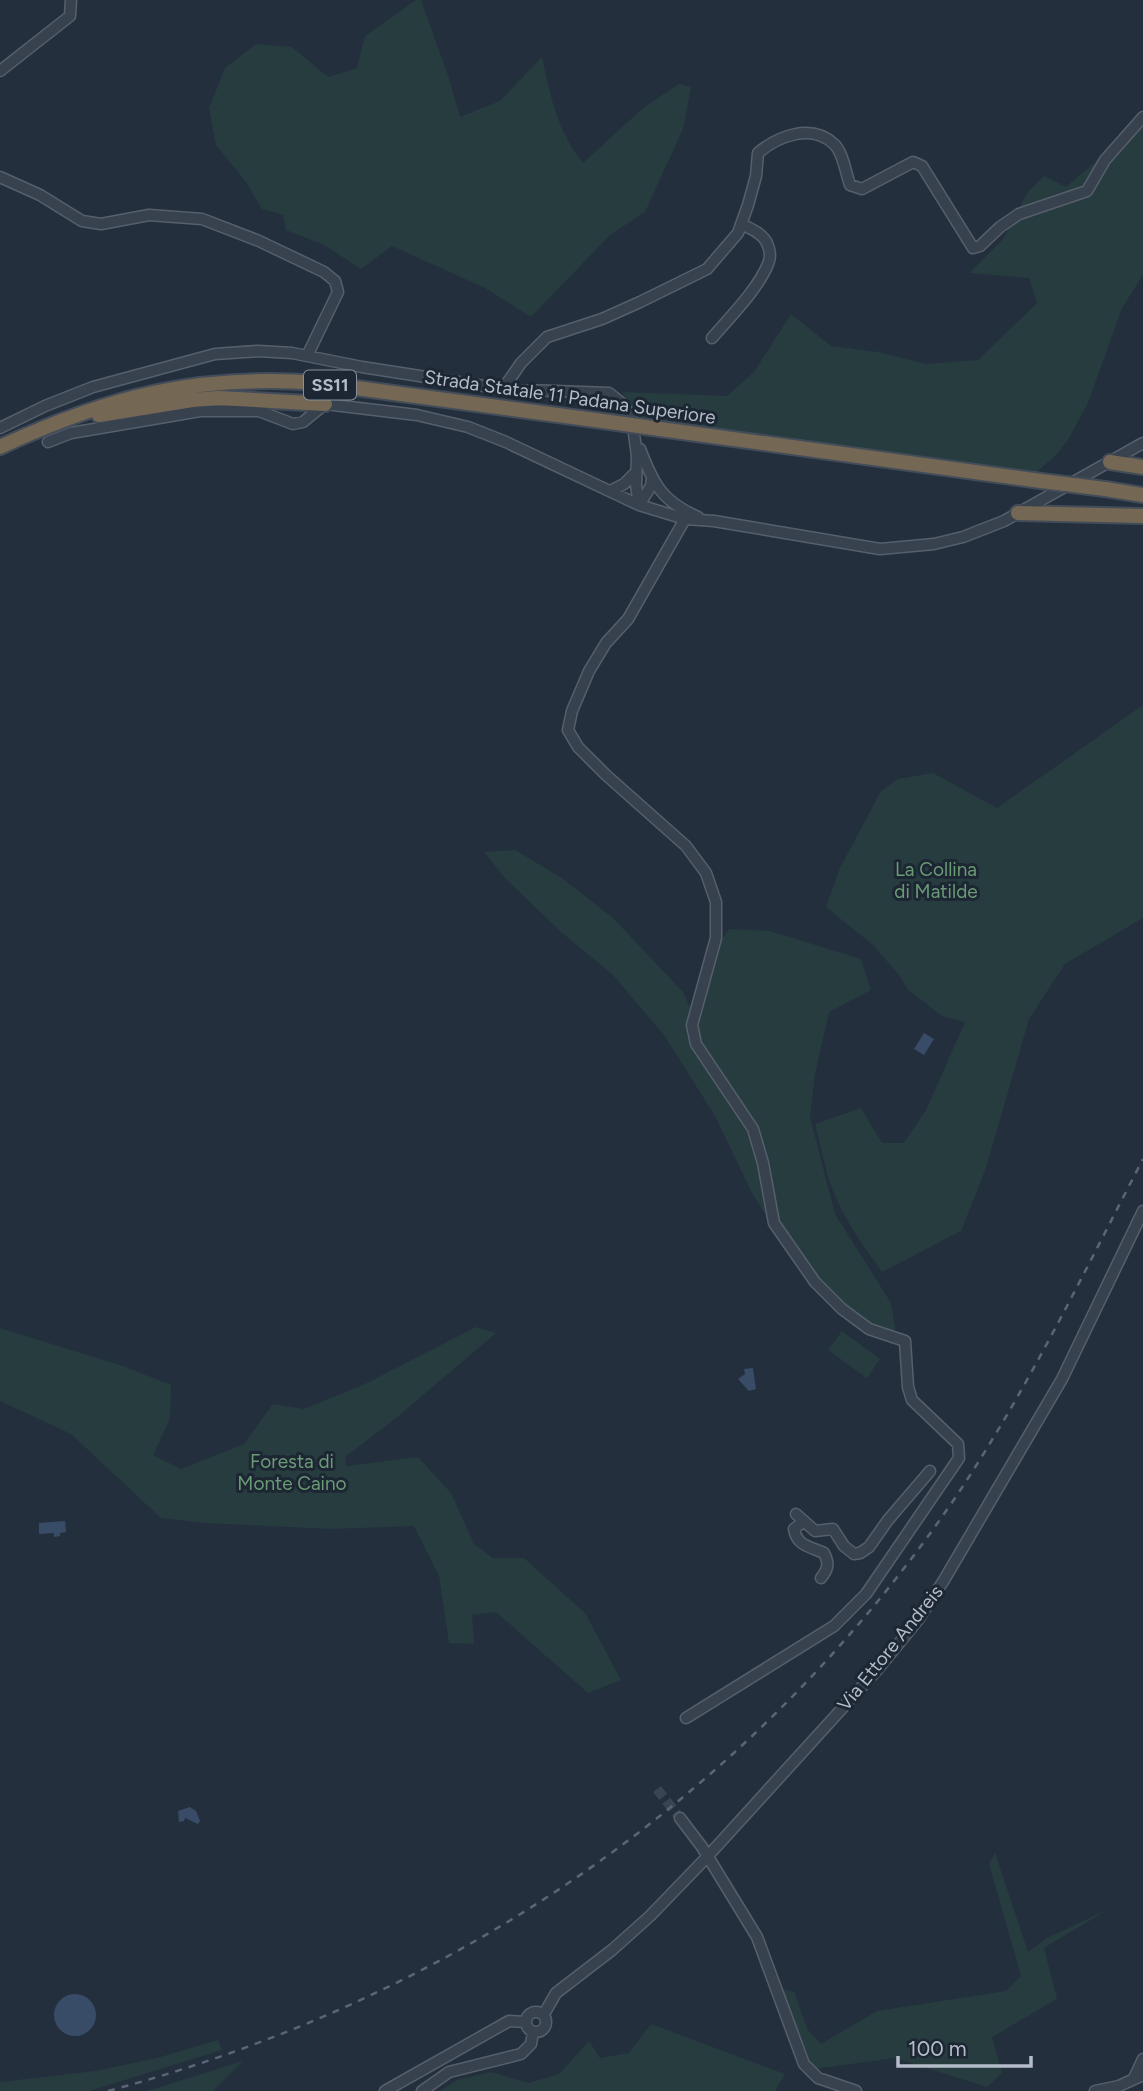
<svg xmlns="http://www.w3.org/2000/svg" width="1143" height="2091" font-family="Figtree,sans-serif">
<style>
.green{fill:#263c3f}
.water{fill:#394c67}
.lines{fill:none;stroke-linecap:round;stroke-linejoin:round}
.minor-tunnel{stroke:#3a4453;stroke-width:10;stroke-dasharray:10 5;stroke-linecap:butt}
.minor-casing{stroke:#565f6c;stroke-width:13}
.highway-casing{stroke:#434c59;stroke-width:18}
.minor{stroke:#38414e;stroke-width:10}
.highway{stroke:#746855;stroke-width:14}
.rail{stroke:#5a6575;stroke-width:2.5;stroke-dasharray:7 7;stroke-linecap:butt}
.highway-bridge-casing{stroke:#434c59;stroke-width:18;stroke-linecap:butt}
.highway-bridge{stroke:#746855;stroke-width:14}
.labels{text-anchor:middle;dominant-baseline:central;stroke-width:6;stroke-linejoin:round;paint-order:stroke}
.shield{fill:#1d2633;stroke:#878f9c;stroke-width:2}
.shield-label{font-size:18px;font-weight:bold;fill:#b4bcc9}
.street-label{font-size:19px;fill:#b4bcc9;stroke:#1d2633}
.park-label{font-size:19px;fill:#6b9a76;stroke:#1d2633}
</style>
<rect width="100%" height="100%" fill="#242f3e"/>
<path class="green" d="M416,0H421L449,78L460,117L500,101L542,57C551,99 557,129 583,163L643,108L679,84L691,87L683,129L645,212L610,235L531,317L485,288L392,246L361,269L324,245L286,230L283,215L262,209L246,182L216,145L209,108L225,68L256,44L292,47L328,77L357,68L365,36Z
M1143,128V275L1122,308L1088,403L1069,438L1058,453L1037,472L862,453L641,419L622,392L727,396L754,372L791,314L831,346L878,352L926,364L978,360L1037,303L1029,278L969,273L1003,239L1027,193L1044,176L1066,187L1131,132Z
M1143,705V918L1065,964L1029,1019L986,1168L961,1231L882,1272C860,1242 840,1213 828,1177C823,1160 820,1142 815,1124L861,1108L882,1143H904L926,1110L965,1022L942,1016L908,990L900,976L873,945L826,907L840,868L881,791L898,779L933,773L997,808Z
M515,850L562,878L613,918L683,992L692,1012L703,967L729,929L770,931L861,959L871,990L829,1012L815,1074L810,1117L835,1214L891,1303L897,1340L863,1330L802,1272L752,1193L715,1116L664,1035L612,974L561,932L505,878L484,852Z
M476,1327L496,1333L395,1419L345,1457L346,1466L418,1457L451,1493L474,1544L493,1558H524L585,1613L621,1680L588,1693L496,1612L472,1615L474,1644L449,1643L439,1576L414,1526L331,1529L205,1523L161,1518L71,1434L0,1401V1328L123,1366L171,1385L170,1419L153,1455L181,1469L244,1444L273,1404L304,1409L367,1383Z
M842,1331L880,1359L867,1378L828,1350Z
M995,1853L1028,1952L1047,1938L1107,1910L1044,1948L1057,1999L992,2037L1002,2073L987,2087L895,2058L814,2069L779,1988L794,1992L808,2030L821,2044L877,2011L1006,1991L1021,1976L989,1864Z
M651,2024L785,2074L775,2091H440L457,2080L491,2072L529,2083L559,2074L589,2041L600,2058L629,2053Z
M218,2040L222,2050L89,2091H0V2082L95,2071L157,2058Z
M243,2061L213,2091H147Z"/>
<path class="water" d="M924,1033L934,1039L924,1055L914,1049Z
M753,1368L756,1389L749,1391L738,1379L745,1374L744,1369Z
M65,1521L66,1532L60,1533V1536L54,1537V1533L39,1534V1523Z
M190,1807L196,1811L200,1821L198,1824L185,1818L184,1821L179,1822L178,1811Z
M54 2015a21 21 0 1 1 42 0a21 21 0 1 1-42 0Z"/>
<g class="lines">
<path class="minor-tunnel" d="M657,1789L680,1818"/>
<defs>
<path id="minor" d="M0,71L70,16L71,0
M0,177L40,195L82,221L101,224L149,215L202,219L259,241L324,272L335,281L338,292L307,356
M712,338C730,317 758,289 768,264C771,258 770,250 767,243C762,233 751,229 741,224
M503,389L521,363L547,337L602,319L640,302L707,269L738,233L748,205L756,176L758,153C778,136 811,123 834,144C843,152 846,174 850,185L862,189L913,162L922,166L973,248L980,246L1000,227L1019,214L1087,191L1105,160L1143,117
M0,428L45,406L93,387L215,354L258,351L292,353L362,367L503,389L609,393L623,404L632,419L637,456L636,485L639,505
M48,442L71,433L200,411H259L293,424L303,422L325,404L417,415L468,427L506,442L639,505L685,519L714,521L880,549L934,544L963,537L1004,521L1143,443
M640,449C654,484 661,501 698,517
M610,491L624,484L636,472
M639,505L651,486L652,479
M685,519L628,619L606,643L589,671L572,711L568,730L578,747L606,775L686,846L706,873L716,902V938L692,1025L696,1044L753,1129L763,1163L774,1223L815,1282L842,1309L869,1329L905,1341L908,1387L912,1400L958,1444L959,1458L866,1594L834,1626L686,1718
M796,1514L815,1531L833,1529L844,1546L854,1554L860,1553L869,1547L888,1520L930,1471
M804,1521L794,1529C797,1546 809,1546 824,1553C829,1563 829,1568 821,1578
M680,1818L702,1847L757,1937L804,2064L818,2078L856,2091
M526 2022a10 10 0 1 1 20 0a10 10 0 1 1-20 0Z
M544,2014L556,1993L612,1950L650,1916L707,1857L878,1669L918,1620L944,1580L1062,1379L1143,1211
M1134,2078L1143,2059
M385,2091L509,2021L526,2022
M422,2091L449,2072L521,2054L531,2044L533,2032
M1095,2091L1119,2086L1143,2075"/>
<path id="highway" d="M99,415L192,400L219,398L325,404
M660,429L1041,481
M0,447C110,396 197,374 319,383L610,422
M1110,462L1143,467
M1105,489L1143,495
M1018,513L1143,516"/>
</defs>
<use href="#minor" class="minor-casing"/>
<use href="#highway" class="highway-casing"/>
<use href="#minor" class="minor"/>
<use href="#highway" class="highway"/>
<path class="rail" d="M108,2091C453,1999 750,1797 953,1501C1026,1393 1083,1274 1143,1159"/>
<defs>
<path id="highway-bridge" d="M610,422L660,429
M1041,481L1105,489"/>
</defs>
<use href="#highway-bridge" class="highway-bridge-casing"/>
<use href="#highway-bridge" class="highway-bridge"/>
</g>
<g class="labels">
<rect class="shield" x="304" y="370.5" width="52" height="29" rx="5"/>
<g class="shield-label">
<text x="330" y="385">SS11</text>
</g>
<g class="street-label">
<text transform="translate(570 397) rotate(8)">Strada Statale 11 Padana Superiore</text>
<text transform="translate(890 1648) rotate(-51)">Via Ettore Andreis</text>
</g>
<g class="park-label">
<text x="936" y="869">La Collina<tspan x="936" dy="22">di Matilde</tspan></text>
<text x="292" y="1461">Foresta di<tspan x="292" dy="22">Monte Caino</tspan></text>
</g>
</g>
<path d="M898 2056v10h133v-10" fill="none" stroke="#b4bcc9" stroke-width="3.5"/>
<text x="908" y="2056" font-size="21" fill="#b4bcc9" stroke="#1d2633" stroke-width="5" paint-order="stroke">100 m</text>
</svg>
